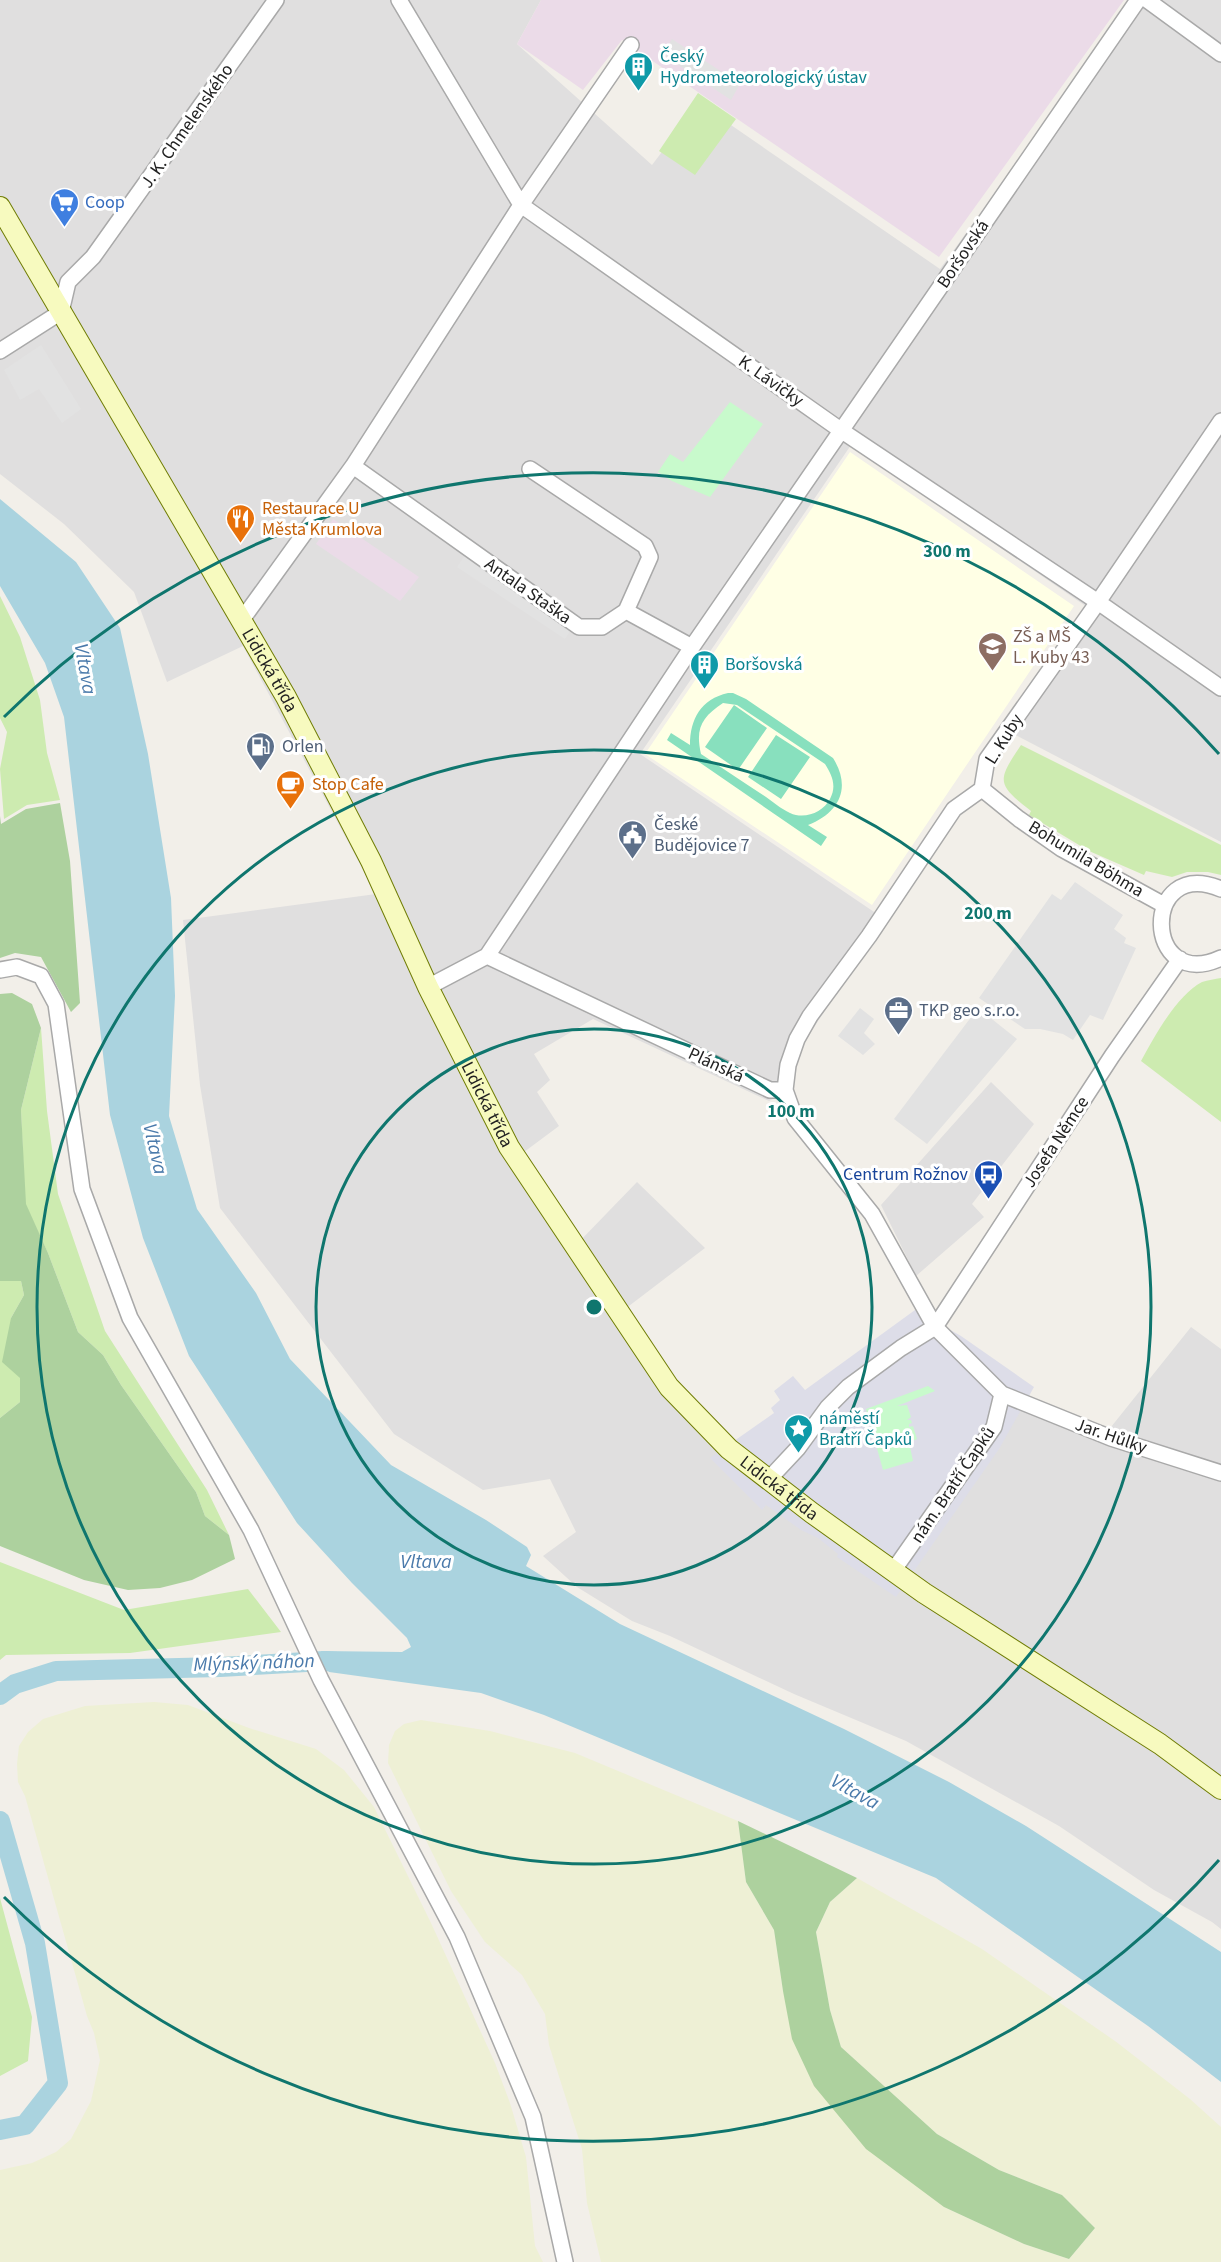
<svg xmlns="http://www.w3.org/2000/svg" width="1221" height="2262" font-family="'Source Sans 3',sans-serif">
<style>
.residential{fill:#e0dfdf}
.industrial{fill:#ebdbe8}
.education{fill:#ffffe5}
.farmland{fill:#eef0d5}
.grass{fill:#cdebb0}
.forest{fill:#add19e}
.park{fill:#c8facc}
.pitch{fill:#88e0be;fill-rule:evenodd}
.parking{fill:#e2e2e2}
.plaza{fill:#dddde8;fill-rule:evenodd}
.water{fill:#aad3df}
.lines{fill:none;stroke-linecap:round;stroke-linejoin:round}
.canal{stroke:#aad3df;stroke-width:20}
.street-casing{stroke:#a9a9a9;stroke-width:18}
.secondary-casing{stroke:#707d05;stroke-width:22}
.street{stroke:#fff;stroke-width:15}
.secondary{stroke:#f7fabf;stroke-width:20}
.ring{fill:none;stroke:#0f766e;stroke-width:3}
.labels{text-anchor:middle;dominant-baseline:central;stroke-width:6;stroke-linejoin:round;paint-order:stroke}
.culture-label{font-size:18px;fill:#0d838f;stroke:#fff;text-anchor:start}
.street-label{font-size:18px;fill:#222;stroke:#fff}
.shop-label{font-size:18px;fill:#366cbe;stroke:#fff;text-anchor:start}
.food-label{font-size:18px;fill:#c56008;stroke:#fff;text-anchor:start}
.education-label{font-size:18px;fill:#785e54;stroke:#fff;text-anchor:start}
.service-label{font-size:18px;fill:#4e5e75;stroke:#fff;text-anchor:start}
.transit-label{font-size:18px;fill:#164399;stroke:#fff;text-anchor:end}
.water-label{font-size:20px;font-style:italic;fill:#4a7aab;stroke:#fff}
.centre{fill:#0f766e;stroke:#fff;stroke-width:3}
.ring-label{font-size:18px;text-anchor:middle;font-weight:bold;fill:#0f766e;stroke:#fff;stroke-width:6;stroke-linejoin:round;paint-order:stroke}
</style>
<rect width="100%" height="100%" fill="#f2efe9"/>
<path class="residential" d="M0,0H541L517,44L652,165L699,103L940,269L1136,0H1221V842L1002,728L1087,607L851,445L640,754L886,920L806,1039L797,1065L793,1088L769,1101L593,1019L534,1054L550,1080L537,1092L559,1126L520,1155L577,1244L637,1182L705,1248L625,1309L674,1383L765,1469L1012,1406L1111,1427L1191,1327L1221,1349V1929L1212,1922L1154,1890L1059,1826L906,1741L794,1694L670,1636L632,1621L577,1587L543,1556L576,1532L550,1479L483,1490L394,1434L220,1208L200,1085L183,920L376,894L243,646L167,682L134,592L64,524L0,474Z
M991,1082L1034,1124L972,1204L984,1217L916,1276L881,1205Z"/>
<path class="industrial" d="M541,0H1124L939,257L622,40L583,90L517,44Z
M333,519L419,577L400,601L316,544Z"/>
<path class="education" d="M850,452L1074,606L872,905L645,754Z"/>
<path class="farmland" d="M154,1702L188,1705L249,1728L316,1749L344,1770L374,1807L431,1923L495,2063L510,2103L526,2157L535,2246L543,2262H0V2170L32,2163L56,2152L71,2139L91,2101L100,2060L94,2033L87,2016L25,1796L18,1782L17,1764L19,1746L28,1732L43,1719L85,1706Z
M421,1720L490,1731L575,1753L738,1821L746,1882L774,1930L783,1991L944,2207L1024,2244L1069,2259L1095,2228L1062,2195L999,2170L937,2134L841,2047L830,2010L816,1932L830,1902L857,1878L982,1949L1115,2041L1190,2099L1221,2127V2262H601L587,2203L582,2149L549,2045L545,2014L522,1975L485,1942L451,1891L388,1763L389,1745L395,1731L404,1724Z"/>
<path class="grass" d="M698,93L736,119L695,175L659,151Z
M0,596L20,637L40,700L47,753L60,800L27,805L4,819L0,769L7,732L0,718Z
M1021,745L1221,845V875L1208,872H1187L1172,877L1146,871L1144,875L1089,851L1029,815L1031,811C996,784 997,781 1021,745Z
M1221,978V1122L1141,1061C1154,1037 1177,995 1202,982C1208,980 1215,979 1221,978Z
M41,1028L47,1111L58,1194L105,1331L207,1490L229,1535L205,1516L196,1492L121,1385L103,1355L78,1332L48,1253L25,1204L21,1110Z
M0,1281H21L24,1295L11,1318L20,1378V1402L0,1418Z
M0,1562L124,1610L248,1589L281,1632L130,1653L6,1655L0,1660Z
M0,1898L32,2017L28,2061L0,2076Z"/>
<path class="forest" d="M60,803L70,861L80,1003L71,1012L41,957L15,953L0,958V816L1,824L26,809Z
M12,993L32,1004L41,1028L21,1110L26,1204L48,1253L78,1332L103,1355L121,1385L196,1492L205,1516L229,1535L235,1559L192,1580L160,1588L128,1590L84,1580L0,1546V1418L20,1402V1378L2,1362L11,1318L24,1295L21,1281H0V994Z
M738,1821L857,1878L830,1902L816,1932L830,2010L841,2047L937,2134L999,2170L1062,2195L1095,2228L1069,2259L1024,2244L944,2207L866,2149L814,2086L792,2039L783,1991L774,1930L746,1882Z"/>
<path class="park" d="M730,402L763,424L710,497L672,481L658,472L670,454L683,462Z
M942,1367L901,1528L841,1421Z"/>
<path class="pitch" d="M728,693H733L746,699L833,758C852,788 839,813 808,825L827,837L821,846L667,740L671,733L690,745C690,719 701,699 728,693ZM723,703L737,705L825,764C832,775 837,786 830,799C823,812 805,820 790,813C781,809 772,801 763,795C742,781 722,768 701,754C695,728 702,717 723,703Z
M734,705L767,728L738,770L705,747Z
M776,735L810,757L781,799L748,777Z"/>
<path class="parking" d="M672,39L740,84L731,100L662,54Z
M41,345L81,409L62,423L39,389L20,400L4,370Z
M469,549L575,624L565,639L457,567Z
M1075,882L1123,915L1114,929L1126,938L1124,943L1136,948L1103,1020L1090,1015L1073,1040L1063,1034L1040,1029H1025L979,998L1052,894L1061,900Z
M860,1008L874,1019L864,1033L875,1044L863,1055L838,1036Z
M978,1008L1017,1039L927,1144L894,1119Z"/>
<path class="plaza" d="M915,1310L961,1336L1034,1387L999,1449L896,1597L837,1557L838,1554L818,1538L801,1530L766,1505L762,1510L710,1458L774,1413L771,1408L780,1400L774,1391L793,1376L805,1390ZM928,1386L935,1391L897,1406L907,1405L911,1417L907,1420H911L912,1423L909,1424V1427L913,1426L917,1439L912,1441L913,1445L910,1447L913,1461L883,1470L866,1409Z"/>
<path class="water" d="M0,499L76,562L120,628L148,754L171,898L175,996L169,1116L197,1209L256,1293L290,1359L391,1465L486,1520L527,1547L531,1555L526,1566L620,1624L844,1729L949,1782L1026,1826L1221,1952V2082L1148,2026L936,1878L544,1715L481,1693L329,1672L321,1651L402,1652L411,1647L407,1638L352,1583L297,1523L189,1356L143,1238L110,1115L64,717L45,663L0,586Z"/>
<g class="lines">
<path class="canal" d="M0,1695L15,1684L56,1671L220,1667L324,1661L350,1663
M0,1821L35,1943L58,2083L25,2125L0,2130"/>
<defs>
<path id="street" d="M399,0L521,205L842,431L1098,602L1221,688
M1147,0L1221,54
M0,351L61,312L68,282L93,257L276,0
M1221,421L1098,602L987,759L982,789L954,809L869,936L810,1016L797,1039L788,1065L785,1090L795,1118L872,1214L935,1327L1002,1394L1111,1438L1221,1473
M353,466L579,627H602L626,611L650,557L645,546L530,469
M626,611L692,647
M241,621L353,466L521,205L631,45
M982,789L1019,819L1062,849L1164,905
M1221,889C1140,855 1143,994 1221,958
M487,956L770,1090H785
M0,970L17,967L41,976L56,1004L82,1189L130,1318L251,1530L321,1680L457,1937L533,2117L565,2262
M428,987L487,956L692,647L1138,0
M768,1480L798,1448L828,1407L848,1387L901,1348L935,1327L1112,1056L1180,959
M893,1571L994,1427L1002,1394"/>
<g id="secondary">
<path id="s1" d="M0,207L286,697L371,861L428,987L509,1147L669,1387L729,1449L812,1513L924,1593L1160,1744L1221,1789"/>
</g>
</defs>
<use href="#street" class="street-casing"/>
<use href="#secondary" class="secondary-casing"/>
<use href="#street" class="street"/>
<use href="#secondary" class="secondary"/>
</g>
<g class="ring">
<circle cx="594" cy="1307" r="278"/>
<circle cx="594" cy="1307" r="557"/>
<path d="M1219 1860A835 835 0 0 1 4 1897M4 717A835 835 0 0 1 1219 754"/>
</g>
<defs>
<symbol id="building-pin" viewBox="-11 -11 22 30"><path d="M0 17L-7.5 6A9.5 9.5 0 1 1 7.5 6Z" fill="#0f9aa8" stroke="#fff"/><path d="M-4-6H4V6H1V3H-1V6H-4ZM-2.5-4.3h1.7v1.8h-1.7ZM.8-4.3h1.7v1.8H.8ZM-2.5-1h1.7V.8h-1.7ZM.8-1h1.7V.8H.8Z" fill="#fff"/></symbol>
<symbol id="supermarket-pin" viewBox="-11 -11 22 30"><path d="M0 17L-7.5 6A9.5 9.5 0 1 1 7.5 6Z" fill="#3f7fe0" stroke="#fff"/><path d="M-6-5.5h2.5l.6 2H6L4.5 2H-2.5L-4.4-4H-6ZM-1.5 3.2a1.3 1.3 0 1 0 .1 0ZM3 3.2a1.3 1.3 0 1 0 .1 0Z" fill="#fff"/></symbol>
<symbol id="restaurant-pin" viewBox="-11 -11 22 30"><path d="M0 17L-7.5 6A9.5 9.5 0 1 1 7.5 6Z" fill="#e8710a" stroke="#fff"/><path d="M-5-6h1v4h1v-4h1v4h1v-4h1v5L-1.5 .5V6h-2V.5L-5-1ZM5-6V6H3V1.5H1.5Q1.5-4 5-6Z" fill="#fff"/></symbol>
<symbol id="school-pin" viewBox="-11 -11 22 30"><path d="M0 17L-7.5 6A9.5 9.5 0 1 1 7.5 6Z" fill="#8d6e63" stroke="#fff"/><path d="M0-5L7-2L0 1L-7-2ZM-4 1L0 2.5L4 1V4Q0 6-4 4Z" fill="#fff"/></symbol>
<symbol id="fuel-pin" viewBox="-11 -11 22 30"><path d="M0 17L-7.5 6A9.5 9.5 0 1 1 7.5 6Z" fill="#5c6f8a" stroke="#fff"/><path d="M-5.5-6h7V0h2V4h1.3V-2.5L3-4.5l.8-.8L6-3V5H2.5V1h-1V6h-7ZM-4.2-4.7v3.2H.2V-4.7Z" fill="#fff"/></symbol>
<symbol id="cafe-pin" viewBox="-11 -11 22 30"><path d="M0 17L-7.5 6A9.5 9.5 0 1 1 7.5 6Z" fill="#e8710a" stroke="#fff"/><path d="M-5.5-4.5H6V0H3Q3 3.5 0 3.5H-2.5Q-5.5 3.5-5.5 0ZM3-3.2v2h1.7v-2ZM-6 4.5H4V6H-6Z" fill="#fff"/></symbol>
<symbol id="civic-pin" viewBox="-11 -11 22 30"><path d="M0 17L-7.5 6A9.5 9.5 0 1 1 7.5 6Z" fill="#5c6f8a" stroke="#fff"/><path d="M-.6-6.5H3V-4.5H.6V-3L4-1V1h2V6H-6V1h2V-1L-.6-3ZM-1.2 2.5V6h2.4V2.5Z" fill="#fff"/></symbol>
<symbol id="office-pin" viewBox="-11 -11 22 30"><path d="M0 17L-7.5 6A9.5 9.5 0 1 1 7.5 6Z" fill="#5c6f8a" stroke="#fff"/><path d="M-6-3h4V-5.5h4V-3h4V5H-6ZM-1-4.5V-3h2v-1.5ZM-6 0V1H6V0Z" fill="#fff"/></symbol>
<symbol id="bus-pin" viewBox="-11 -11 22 30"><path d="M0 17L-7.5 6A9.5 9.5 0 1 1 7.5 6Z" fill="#1a4fb4" stroke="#fff"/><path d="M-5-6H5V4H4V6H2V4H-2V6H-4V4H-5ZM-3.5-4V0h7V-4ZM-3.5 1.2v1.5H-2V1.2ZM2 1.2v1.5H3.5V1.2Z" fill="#fff"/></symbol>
<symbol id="sight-pin" viewBox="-11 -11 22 30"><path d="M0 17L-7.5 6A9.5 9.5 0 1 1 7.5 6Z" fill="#0f9aa8" stroke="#fff"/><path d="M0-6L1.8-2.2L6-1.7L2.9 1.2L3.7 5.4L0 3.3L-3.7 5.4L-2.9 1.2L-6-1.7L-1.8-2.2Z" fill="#fff"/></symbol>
</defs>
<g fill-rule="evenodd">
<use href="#building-pin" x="622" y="50" width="33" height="45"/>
<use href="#supermarket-pin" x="48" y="186" width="33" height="45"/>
<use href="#restaurant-pin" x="224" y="502" width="33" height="45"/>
<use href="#school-pin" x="976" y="630" width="33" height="45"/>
<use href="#building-pin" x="688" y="648" width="33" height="45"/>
<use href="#fuel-pin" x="244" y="730" width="33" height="45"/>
<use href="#cafe-pin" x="274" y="768" width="33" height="45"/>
<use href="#civic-pin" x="616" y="818" width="33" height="45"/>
<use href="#office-pin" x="882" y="994" width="33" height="45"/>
<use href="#bus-pin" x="972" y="1158" width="33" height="45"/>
<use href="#sight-pin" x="782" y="1412" width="33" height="45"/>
</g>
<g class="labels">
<g class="culture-label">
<text x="660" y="56">Český<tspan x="660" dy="21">Hydrometeorologický ústav</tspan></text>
<text x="725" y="664">Boršovská</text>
<text x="819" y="1418">náměstí<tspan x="819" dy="21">Bratří Čapků</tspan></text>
</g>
<g class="street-label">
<text transform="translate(187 126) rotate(-55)">J. K. Chmelenského</text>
<text transform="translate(963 254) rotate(-56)">Boršovská</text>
<text transform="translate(771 381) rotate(35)">K. Lávičky</text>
<text transform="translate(528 591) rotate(35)">Antala Staška</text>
<text stroke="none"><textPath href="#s1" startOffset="536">Lidická třída</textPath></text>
<text transform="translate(1004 739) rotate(-58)">L. Kuby</text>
<text transform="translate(1086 859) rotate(31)">Bohumila Böhma</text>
<text transform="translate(716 1065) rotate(25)">Plánská</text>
<text stroke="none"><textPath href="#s1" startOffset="1022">Lidická třída</textPath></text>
<text transform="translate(1056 1142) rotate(-57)">Josefa Němce</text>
<text transform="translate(1111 1436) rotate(19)">Jar. Hůlky</text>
<text transform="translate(953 1485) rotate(-56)">nám. Bratří Čapků</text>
<text stroke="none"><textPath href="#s1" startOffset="1508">Lidická třída</textPath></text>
</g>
<g class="shop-label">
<text x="85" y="202">Coop</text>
</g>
<g class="food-label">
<text x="262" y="508">Restaurace U<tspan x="262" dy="21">Města Krumlova</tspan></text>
<text x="312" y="784">Stop Cafe</text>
</g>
<g class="education-label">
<text x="1013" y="636">ZŠ a MŠ<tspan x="1013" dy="21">L. Kuby 43</tspan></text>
</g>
<g class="service-label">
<text x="282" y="746">Orlen</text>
<text x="654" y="824">České<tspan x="654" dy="21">Budějovice 7</tspan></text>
<text x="919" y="1010">TKP geo s.r.o.</text>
</g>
<g class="transit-label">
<text x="968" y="1174">Centrum Rožnov</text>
</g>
<g class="water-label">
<text transform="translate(85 669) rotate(80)">Vltava</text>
<text transform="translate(155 1149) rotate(77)">Vltava</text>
<text x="426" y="1562">Vltava</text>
<text transform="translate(254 1663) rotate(-2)">Mlýnský náhon</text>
<text transform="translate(855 1792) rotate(29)">Vltava</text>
</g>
</g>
<circle cx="594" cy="1307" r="9" class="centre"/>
<g class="ring-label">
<text x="947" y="557">300 m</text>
<text x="988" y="919">200 m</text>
<text x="791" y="1117">100 m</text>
</g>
</svg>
